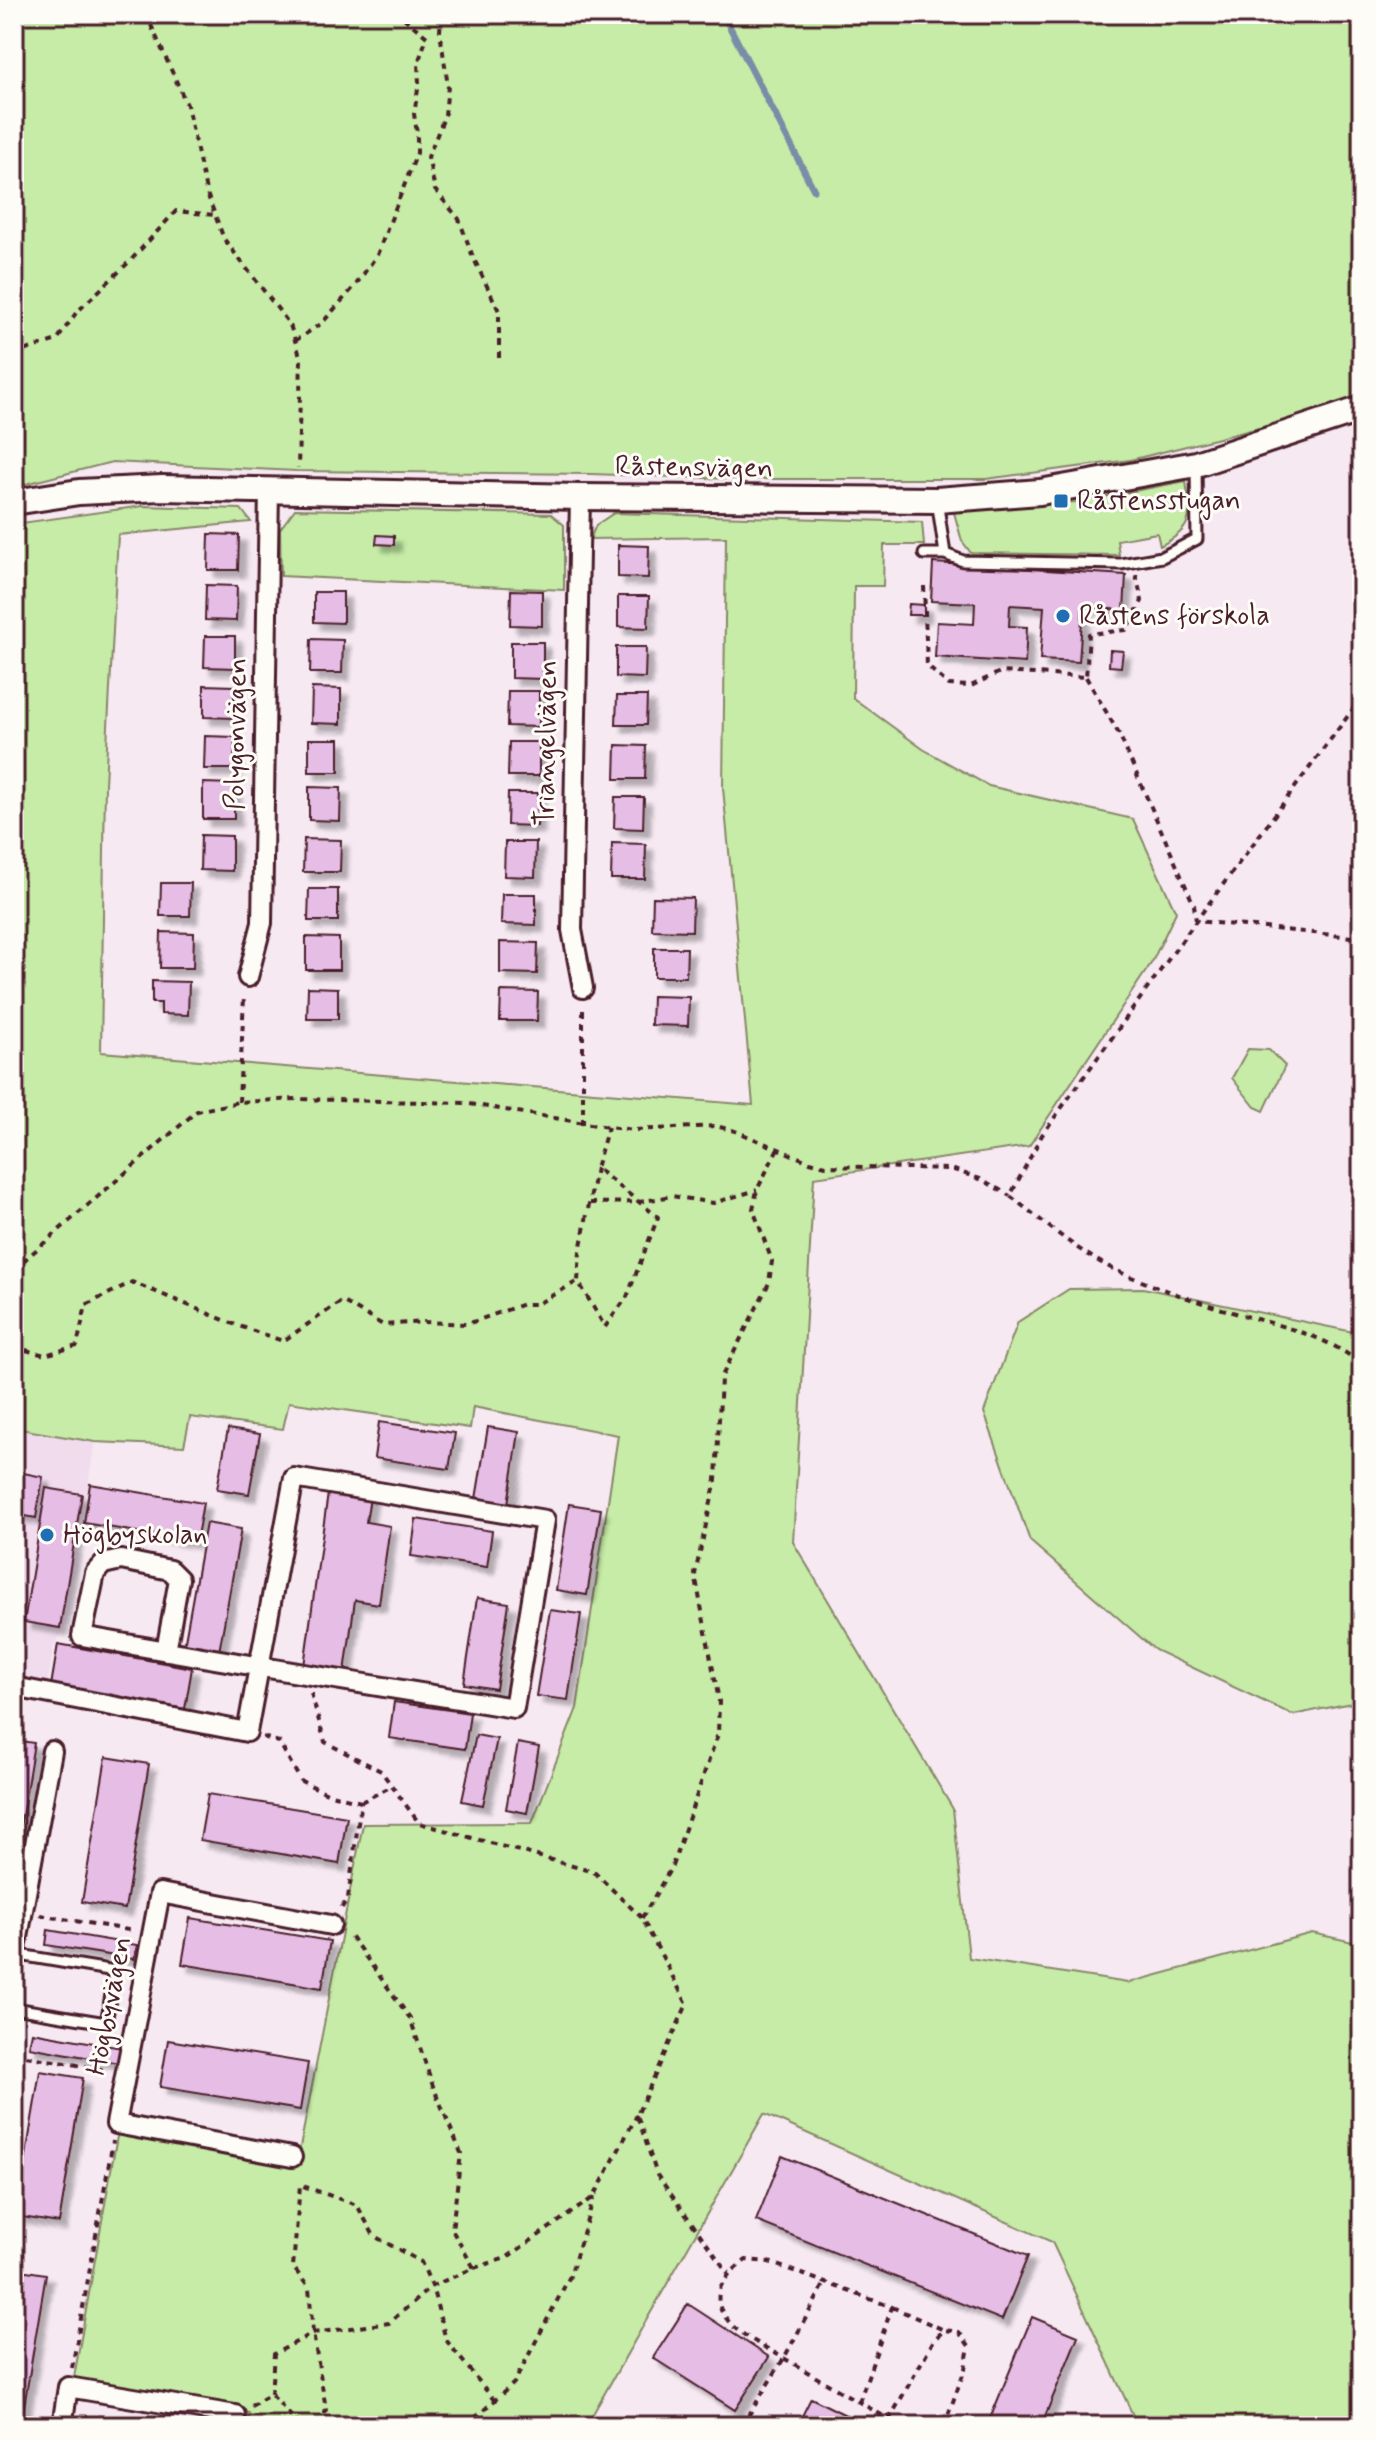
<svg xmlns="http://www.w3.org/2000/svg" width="1376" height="2440" font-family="Mynerve,sans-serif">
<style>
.built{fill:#f1dcee}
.green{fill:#c6eca7;stroke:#888669;stroke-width:2}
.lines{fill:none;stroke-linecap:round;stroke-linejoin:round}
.stream{stroke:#7a8da8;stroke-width:7}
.building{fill:#e5bde5;stroke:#4a1f2b;stroke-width:2;filter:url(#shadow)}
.service-casing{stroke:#4a1f2b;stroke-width:15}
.minor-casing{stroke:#4a1f2b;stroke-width:24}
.tertiary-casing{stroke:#4a1f2b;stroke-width:30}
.path{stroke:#4a1f2b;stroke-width:4;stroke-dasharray:6 6;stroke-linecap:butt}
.service{stroke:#fdfcf7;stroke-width:9}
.minor{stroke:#fdfcf7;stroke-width:18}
.tertiary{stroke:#fdfcf7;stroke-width:24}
.poi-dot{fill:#1f6fb2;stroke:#fdfcf7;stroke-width:3}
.labels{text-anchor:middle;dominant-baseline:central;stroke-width:6;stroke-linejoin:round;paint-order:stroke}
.street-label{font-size:28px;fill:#4a1f2b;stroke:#fdfcf7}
.poi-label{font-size:28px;fill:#4a1f2b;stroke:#fdfcf7;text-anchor:start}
</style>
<defs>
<filter id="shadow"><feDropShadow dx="7" dy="7" stdDeviation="2" flood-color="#0004"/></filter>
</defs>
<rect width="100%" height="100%" fill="#f6e9f2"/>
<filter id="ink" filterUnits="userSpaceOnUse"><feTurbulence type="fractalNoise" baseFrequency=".0125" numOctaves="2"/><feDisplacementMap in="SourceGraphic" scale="16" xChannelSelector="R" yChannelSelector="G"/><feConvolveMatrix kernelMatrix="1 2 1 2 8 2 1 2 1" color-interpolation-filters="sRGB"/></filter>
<g filter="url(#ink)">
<path class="built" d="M14,1428L95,1442L65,1628L54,1645L44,1705L14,1699Z"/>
<path class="green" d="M14,14H1362V398L1279,423L1130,460L986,479H733L591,474L296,471L112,462L14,487Z
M1186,481C1191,517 1195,528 1160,546L1157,533L1117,540L1119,555L971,553L962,541L953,509L1077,502Z
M143,506L241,509L251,522L118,535L105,784L101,1052L753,1105L723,788L726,537L590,539L596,525L614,513L922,522L924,545H884L883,586H854L853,698L923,749L989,786L1133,819L1176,912L1152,962L1029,1146L814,1177L793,1542L953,1809L969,1958L1128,1983L1312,1933L1362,1944V2415L1352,2426H1138L1052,2242L764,2114L586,2426H247L249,2413L73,2383L118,2131L297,2163L363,1824L532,1823L577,1708L618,1435L473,1407L470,1428L289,1402L283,1429L190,1417L184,1446L95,1442L14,1428V524Z
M295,509L551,514L564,525V590L281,576L280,529Z
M1248,1049L1269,1050L1285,1066L1264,1111L1255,1107L1232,1078Z
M1143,1288L1353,1332L1362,1326V1693L1351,1703L1293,1715L1155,1650L1030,1541L984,1412L1018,1322L1069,1289Z"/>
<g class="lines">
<path class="stream" d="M723,14L814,190"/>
</g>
<path class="building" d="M209,534L239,535L238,570H208Z
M377,535L394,536V545L376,544Z
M618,545L649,546L648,578L618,577Z
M933,563L1126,575L1124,610L1083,607L1079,662L1040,660L1044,607L1010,605L1009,626L1027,627L1025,663L935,657L937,622L974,624L975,603L931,601Z
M206,585L237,586L236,621L205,620Z
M511,590L542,591V626L510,625Z
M314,592H343V623L314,622Z
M618,596H649L648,628L618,627Z
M909,604L924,605V615H908Z
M205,636H235V668L204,667Z
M311,639L343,640L342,673H310Z
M511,642H543V679L511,678Z
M616,647H646L645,678L616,677Z
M1110,650L1123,651L1121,667L1109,666Z
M204,685L234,686V718L204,717Z
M312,688L341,689V724L311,723Z
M508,691H539V727L507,726Z
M617,696H647L646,725H616Z
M205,736L235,737L234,769H204Z
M309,739H339V772H309Z
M509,742H539V776H508Z
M616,745L646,746L645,779H615Z
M203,783L234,784V819H203Z
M309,787L341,788L340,821L309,820Z
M508,793H538L537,826L507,825Z
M615,797H644L643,829L614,828Z
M201,835L232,836V871L200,870Z
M304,839L341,840L340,872H303Z
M505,842H536L535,877L504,876Z
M612,843L646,844L645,879H611Z
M161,883H191L190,916H160Z
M309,889H338V921H308Z
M502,894H536V925L501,924Z
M653,897L693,898L692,931L652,930Z
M161,932L194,933L193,968H160Z
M306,937L339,938V970H306Z
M500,942L538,943L537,974L500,973Z
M654,948H687L686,977H654Z
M152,981L189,982L188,1015L161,1014V1003H152Z
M308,987L338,988V1019H307Z
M501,991L538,992L537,1021H500Z
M652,996L689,997L688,1026L651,1025Z
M379,1422L455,1433L449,1469L374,1458Z
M488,1427L519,1432L508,1504L476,1499Z
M228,1429L260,1434L249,1494L217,1489Z
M14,1471L43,1477L36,1518L14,1514Z
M90,1484L203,1503L196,1542L84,1523Z
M329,1486L371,1492L366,1522L390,1526L379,1604L355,1600L345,1672L304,1666Z
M46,1488L82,1494L60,1628L24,1622Z
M569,1504L601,1509L587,1595L556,1590Z
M416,1519L492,1531L487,1567L411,1556Z
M206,1523L241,1529L219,1652L184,1646Z
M477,1598L509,1603L496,1689L464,1684Z
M550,1610L581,1614L568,1700L536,1696Z
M58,1644L192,1668L185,1709L51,1686Z
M394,1702L470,1713L465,1749L389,1738Z
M476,1735L497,1739L483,1805L462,1801Z
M14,1740L34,1743L14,1865Z
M518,1743L539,1747L527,1813L506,1809Z
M106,1757L149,1764L125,1909L82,1902Z
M208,1794L347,1817L339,1864L200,1840Z
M190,1918L330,1941L322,1988L182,1964Z
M48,1930L137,1945L134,1959L46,1945Z
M32,2032L122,2048L119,2063L29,2047Z
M168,2040L308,2063L300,2110L160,2087Z
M40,2071L83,2078L59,2223L16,2216Z
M782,2156L1028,2256L1002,2320L756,2221Z
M14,2269L46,2274L22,2419L14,2418Z
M688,2304L769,2357L735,2410L653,2358Z
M1032,2317L1078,2336L1041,2426H987Z
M811,2398L868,2426H797Z
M99,2416L161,2426H98Z"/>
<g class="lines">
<defs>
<path id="service" d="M937,500L945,554L963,561L1121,564L1162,557L1197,539L1196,467
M924,554H945
M14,1954L115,1971L106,2023L14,2008"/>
<path id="minor" d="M580,497L572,930L583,988
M248,977L262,923L269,490
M14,1687L247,1732L294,1478L545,1520L514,1708C370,1685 226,1662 82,1636L95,1573L103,1564L121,1560L170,1570L179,1579L166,1651
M15,1954L52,1751
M292,2157L116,2124L160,1893L331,1925
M62,2426L68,2387L235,2415"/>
<path id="tertiary" d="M14,502L79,492L162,488L580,497L937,500L1040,492L1196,464L1362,409"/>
</defs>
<use href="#service" class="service-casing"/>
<use href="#minor" class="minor-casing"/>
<use href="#tertiary" class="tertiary-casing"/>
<path class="path" d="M146,14L187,105L206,191L224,239L290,325L301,359L298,468
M441,14L440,32L448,86L445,115L428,157L435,190L459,219L473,257L499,311V360
M295,341L322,323L355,286L377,255L417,153V133L414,114L419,83L418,63L427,37L399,14
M14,354L57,340L76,313L131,260L176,211L215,215
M924,586L927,666L949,685L971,686L1000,672L1086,677L1089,634L1126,630L1142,601L1136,575
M1086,677L1119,734L1194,905L1196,921L1362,938
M1362,697L1196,921L1042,1135L1010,1196C1046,1223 1080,1255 1122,1273C1157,1288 1195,1301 1232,1312C1272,1324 1333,1336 1362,1366
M239,1102L244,997
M583,1124V1006
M596,1168L580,1251L578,1281L605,1327L627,1297L658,1217L596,1168L608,1127
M590,1203L639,1202L672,1196L713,1203L757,1190
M14,1269L197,1111L239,1102L297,1099L464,1103L608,1127L634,1130L716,1126L735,1131L810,1162L826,1166L951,1169L983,1180L1010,1196
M14,1347L45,1355L77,1346L86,1305L132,1282L236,1325L283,1341L342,1301L383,1325L424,1322L467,1324L524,1304H537L578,1281
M311,1693L325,1742L381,1771L419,1823L594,1872L642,1918L687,2004L637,2115L657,2175L728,2273
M263,1737L279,1742L301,1781L327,1793L361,1802L348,1898L341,1909
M361,1802L392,1786
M40,1915L134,1931
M642,1918L672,1866L718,1734L719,1701L695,1574L716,1480L721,1378L769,1283L772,1261L753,1209L757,1190L777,1150
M14,2054L106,2070
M474,2268L506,2258L594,2197L637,2115
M892,2307L944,2330
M72,2368L113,2141
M271,2394L274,2354L313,2333L389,2323L432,2286L474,2268L452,2230L461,2153L433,2086L410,2018L349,1934
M859,2402L892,2307L769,2262L746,2260C729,2273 712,2287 721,2310C724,2316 731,2325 736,2329C754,2342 775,2353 794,2364C829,2385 865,2405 900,2426
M251,2406L271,2394L300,2426
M889,2420L934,2340L944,2330L959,2332L969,2346L965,2369L944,2426
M322,2426L326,2409L313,2333L309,2288L293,2267L300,2185L357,2205L374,2236L421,2262L432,2286L446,2340L494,2400
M466,2426L514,2383L570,2276L594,2197
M742,2426L784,2358L825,2283"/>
<use href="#service" class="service"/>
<use href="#minor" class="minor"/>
<use href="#tertiary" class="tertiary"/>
</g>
</g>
<g class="poi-dot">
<rect x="1053" y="493" width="16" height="16" rx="4"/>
<circle cx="1063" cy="616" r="8"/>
<circle cx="47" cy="1535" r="8"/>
</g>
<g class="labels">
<g class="street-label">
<text transform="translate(694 468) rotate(1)">Råstensvägen</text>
<text transform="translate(237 734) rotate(-89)">Polygonvägen</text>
<text transform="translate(547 743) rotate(-89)">Triangelvägen</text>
<text transform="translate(110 2006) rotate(-79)">Högbyvägen</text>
</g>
<g class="poi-label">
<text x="1077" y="501">Råstensstugan</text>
<text x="1079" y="616">Råstens förskola</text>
<text x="63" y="1535">Högbyskolan</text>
</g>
</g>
<rect width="1376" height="2440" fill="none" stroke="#fdfcf7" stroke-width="48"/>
<rect x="24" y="24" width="1328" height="2392" fill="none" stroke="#4a1f2b" stroke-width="3" filter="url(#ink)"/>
</svg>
